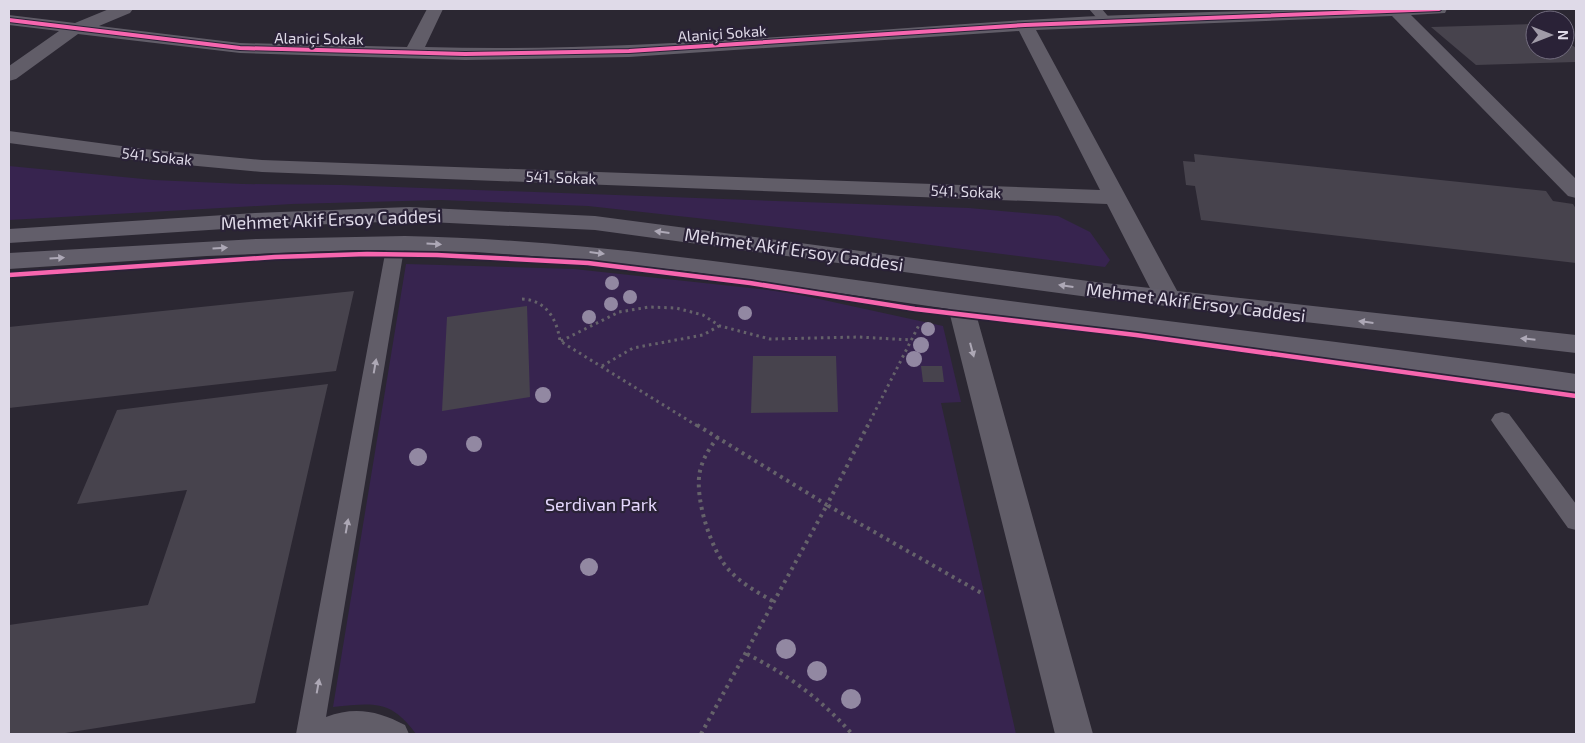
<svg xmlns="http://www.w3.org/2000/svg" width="1585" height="743" font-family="'Exo 2',sans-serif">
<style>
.green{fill:#37244f}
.building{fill:#47434d}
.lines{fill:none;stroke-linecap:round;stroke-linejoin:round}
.path-far1{stroke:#65626a;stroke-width:3;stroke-dasharray:2.5 4;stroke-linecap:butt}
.path{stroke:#65626a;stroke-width:4;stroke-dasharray:3 4.5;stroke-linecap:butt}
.service{fill:#615d68;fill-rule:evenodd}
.minor{fill:#615d68;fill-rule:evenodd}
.primary{fill:#625e6a;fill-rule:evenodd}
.cycleway-far1-casing{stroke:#2a2237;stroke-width:6}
.cycleway-casing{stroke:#2a2237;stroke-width:8}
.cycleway-far1{stroke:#f766af;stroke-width:4}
.cycleway{stroke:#f766af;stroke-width:4.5}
.tree{fill:#9288a2}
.oneway{fill:#ada8b6}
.oneway2{fill:#ada8b5}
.labels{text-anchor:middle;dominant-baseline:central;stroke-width:4.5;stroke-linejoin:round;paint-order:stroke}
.far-street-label{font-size:15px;fill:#dfdae8;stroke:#2a2237}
.street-label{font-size:18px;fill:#dfdae8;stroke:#2a2237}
.park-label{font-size:18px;fill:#e6d8fe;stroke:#2a2237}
</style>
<rect width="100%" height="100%" fill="#2b2732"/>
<path class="green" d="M9,166L154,180L243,184L342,185L969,208L1058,216L1090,232L1110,260L1105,267L851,235L588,206L441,200L292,204L9,220Z
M406,264L574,269L787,292L943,326L961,402L941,403L1016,734H416C391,699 373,703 333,707Z"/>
<path class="building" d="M1535,24V50H1565V40L1576,48V62L1476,65L1431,27Z
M1194,154L1546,191L1553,201L1573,204L1576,209V263L1201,220L1195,186L1186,185L1183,161L1195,162Z
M354,291L336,371L9,408V327Z
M527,306L530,397L442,411L447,317Z
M753,356H836L838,412L751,413Z
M921,366H942L944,382H923Z
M328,384L255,703L59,734H9V625L148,605L187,490L77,504L117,410Z"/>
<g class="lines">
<path class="path-far1" d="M522,299C546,300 557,319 560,341L699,427
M561,341L619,312L649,307L676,308L703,315L720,326L770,339L859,337L912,340
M602,366L633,348L703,335L719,326
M867,427L919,325"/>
<path class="path" d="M697,425L827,505L868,425
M718,437C710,447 703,458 700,471C694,497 711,552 730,571C742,584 759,593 774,602
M747,654C787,674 822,700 852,734
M701,734L827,505L983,594"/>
<path class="service" d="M1089,9H1102L1112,21L1106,25L1102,24Z
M396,238L402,239L405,243L326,717C355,706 378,711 405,725L409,734H296L387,243L390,239Z
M1502,412L1509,414L1576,504V530L1568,528L1495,426L1491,420L1495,414Z"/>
<path class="minor" d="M109,9H133L130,13L99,26L240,43L407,47L427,9H443L425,47C625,53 826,32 1026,20C1166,11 1307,9 1447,9L1445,13L1411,15L1576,179V198L1568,196L1392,16L1036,30L1181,298L1177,304L1168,306L1159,304L1155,298L1107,204L262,172L144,161L9,143V131L144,149L262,160L1100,190L1019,31L629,57L465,60L240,53L78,34L16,79L9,81V66L59,31L9,25V15L75,23Z
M960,295L969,297L973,303L1093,734H1055L947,303L951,297Z"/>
<path class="primary" d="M409,207L595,216L1096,282L1576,335V353L1096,298L595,230L409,221L255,227L9,243V229L255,213Z
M405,236C594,240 777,270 965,295C1168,322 1373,345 1576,374V394L963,311L685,271L545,257L475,252L355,250L207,256L9,269V253L256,239Z"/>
<defs>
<path id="cycleway-far1" d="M9,20L240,48L465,54L629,51L1025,25L1439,9"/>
<path id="cycleway" d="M9,275L275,257L367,254L437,255L588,263L750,283L915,309L1136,335L1576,396"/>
</defs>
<use href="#cycleway-far1" class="cycleway-far1-casing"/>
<use href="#cycleway" class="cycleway-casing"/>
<use href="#cycleway-far1" class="cycleway-far1"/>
<use href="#cycleway" class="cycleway"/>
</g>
<g class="tree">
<circle cx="612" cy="283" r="7"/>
<circle cx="630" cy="297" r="7"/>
<circle cx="611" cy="304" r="7"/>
<circle cx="745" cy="313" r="7"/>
<circle cx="589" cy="317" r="7"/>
<circle cx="928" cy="329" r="7"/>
<circle cx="921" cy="345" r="8"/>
<circle cx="914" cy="359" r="8"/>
<circle cx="543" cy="395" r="8"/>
<circle cx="474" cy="444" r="8"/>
<circle cx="418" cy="457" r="9"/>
<circle cx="589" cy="567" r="9"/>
<circle cx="786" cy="649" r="10"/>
<circle cx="817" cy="671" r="10"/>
<circle cx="851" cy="699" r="10"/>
</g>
<defs><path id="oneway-solid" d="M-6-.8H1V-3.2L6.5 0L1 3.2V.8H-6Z" transform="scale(1.25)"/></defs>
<g class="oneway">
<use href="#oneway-solid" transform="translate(662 232) rotate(-173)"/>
<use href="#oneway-solid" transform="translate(434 244) rotate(3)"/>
<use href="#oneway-solid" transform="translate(220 248) rotate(-4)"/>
<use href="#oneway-solid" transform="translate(597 253) rotate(7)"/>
<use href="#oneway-solid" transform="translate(57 258) rotate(-4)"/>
<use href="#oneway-solid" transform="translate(1066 286) rotate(-172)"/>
<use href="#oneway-solid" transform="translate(1366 322) rotate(-173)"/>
<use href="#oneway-solid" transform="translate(1528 339) rotate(-174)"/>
</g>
<g class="oneway2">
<use href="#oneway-solid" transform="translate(972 350) rotate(75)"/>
<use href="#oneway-solid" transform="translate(375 366) rotate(-80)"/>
<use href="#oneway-solid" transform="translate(347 526) rotate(-80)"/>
<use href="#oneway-solid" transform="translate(318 686) rotate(-80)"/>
</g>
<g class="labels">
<g class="far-street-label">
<text transform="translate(722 33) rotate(-4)">Alaniçi Sokak</text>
<text transform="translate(319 38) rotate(1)">Alaniçi Sokak</text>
<text transform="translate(157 156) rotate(6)">541. Sokak</text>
<text transform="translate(561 177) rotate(2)">541. Sokak</text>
<text transform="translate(966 191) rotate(2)">541. Sokak</text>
</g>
<g class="street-label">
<text transform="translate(331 219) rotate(-2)">Mehmet Akif Ersoy Caddesi</text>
<text transform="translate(794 249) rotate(8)">Mehmet Akif Ersoy Caddesi</text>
<text transform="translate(1196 302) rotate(7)">Mehmet Akif Ersoy Caddesi</text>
</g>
<g class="park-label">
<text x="601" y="504">Serdivan Park</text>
</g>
</g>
<rect width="1585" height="743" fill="none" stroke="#dfdae8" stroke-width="20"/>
<g transform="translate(1550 35) rotate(90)"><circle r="24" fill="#2a2237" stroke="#726c7e"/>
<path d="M0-4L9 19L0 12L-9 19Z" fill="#a09ba8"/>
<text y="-8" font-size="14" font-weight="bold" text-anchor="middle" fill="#dfdae8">N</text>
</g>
</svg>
